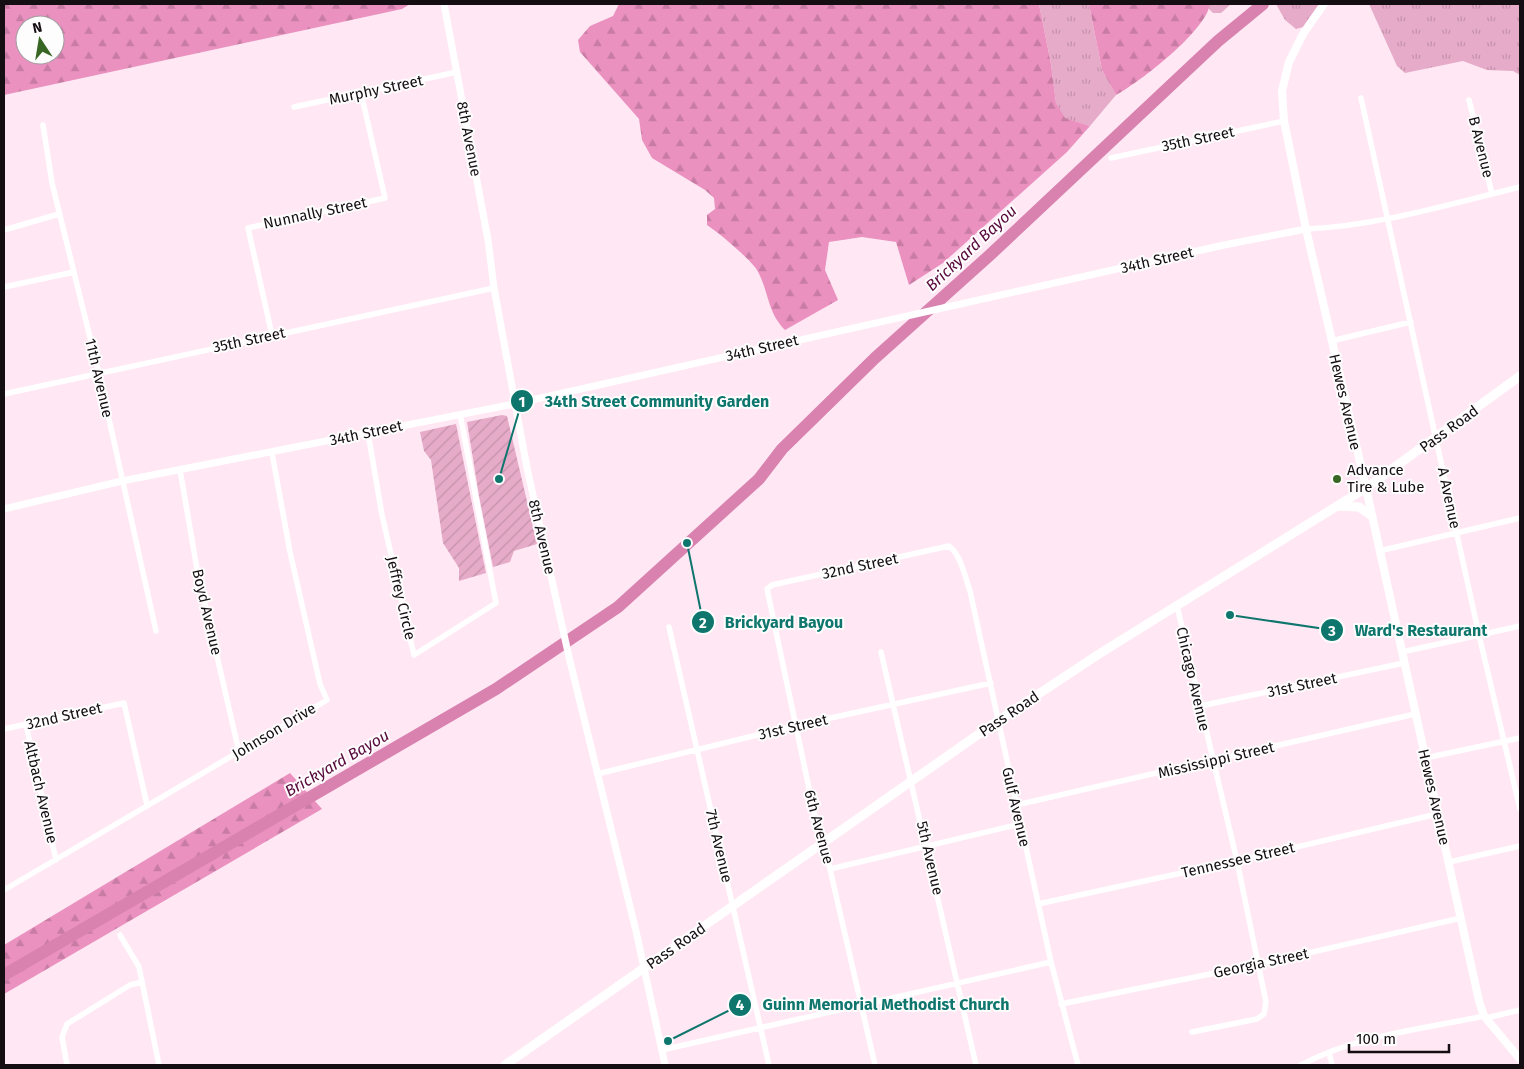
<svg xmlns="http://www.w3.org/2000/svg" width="1524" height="1069" font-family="'Fira Sans',sans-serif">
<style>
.grass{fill:url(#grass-tufts)}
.forest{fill:url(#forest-firs);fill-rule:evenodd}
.garden{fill:url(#garden-furrows)}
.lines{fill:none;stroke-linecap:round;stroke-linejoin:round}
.river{stroke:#d982b0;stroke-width:12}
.minor{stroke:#fff;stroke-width:5.5}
.tertiary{stroke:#fff;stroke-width:7}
.secondary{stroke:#fff;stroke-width:8}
.primary{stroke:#fff;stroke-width:9}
.poi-dot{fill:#386625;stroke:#fdfdfd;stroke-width:2}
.labels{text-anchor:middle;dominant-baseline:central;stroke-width:4;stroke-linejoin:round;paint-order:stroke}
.street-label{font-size:15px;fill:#140d11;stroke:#fdfdfd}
.poi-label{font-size:15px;fill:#140d11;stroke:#fdfdfd;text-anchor:start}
.water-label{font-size:16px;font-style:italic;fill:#58083b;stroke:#fdfdfd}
.leader{fill:none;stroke:#0f766e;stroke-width:2}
.callout-dot{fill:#0f766e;stroke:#fdfdfd;stroke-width:2}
.mark-label{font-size:15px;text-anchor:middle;font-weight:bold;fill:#fff}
.callout-label{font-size:16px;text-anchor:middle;font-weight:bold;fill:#0f766e;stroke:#fdfdfd;stroke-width:4;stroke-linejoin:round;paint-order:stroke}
</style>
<defs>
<pattern id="grass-tufts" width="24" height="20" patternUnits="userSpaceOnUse" patternTransform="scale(1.25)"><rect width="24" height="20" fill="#e6abc8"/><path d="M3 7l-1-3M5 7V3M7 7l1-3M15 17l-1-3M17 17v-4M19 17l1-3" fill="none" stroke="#c492ab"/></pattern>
<pattern id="forest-firs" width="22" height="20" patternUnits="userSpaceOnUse" patternTransform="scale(1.25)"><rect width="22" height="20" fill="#ea91c0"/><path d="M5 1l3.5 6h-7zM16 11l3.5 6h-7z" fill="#c87ca4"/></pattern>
<pattern id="garden-furrows" width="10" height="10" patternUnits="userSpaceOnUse" patternTransform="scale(1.25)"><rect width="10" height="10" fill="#e6abc8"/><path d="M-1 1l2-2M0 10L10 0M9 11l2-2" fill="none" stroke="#c492ab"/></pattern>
</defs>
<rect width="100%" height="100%" fill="#ffe8f3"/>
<path class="grass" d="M1039,4H1089L1102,70L1116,95L1090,126L1064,118L1056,103L1051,64Z
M1210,4H1231L1221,13H1213L1209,9Z
M1276,4H1319L1303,27L1296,29L1285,20Z
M1369,4H1520V75L1513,71L1487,70L1463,61L1405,73L1397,66Z"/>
<path class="forest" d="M4,4H410L402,9L4,95ZM25,25H55V55H25Z
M619,4H1039L1051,64L1056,103L1065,118L1090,126L1067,152L943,263L909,285L896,242L862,237L829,242L825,270L838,300L785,330C767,312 769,291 757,270C749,258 719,233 707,225V215L715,209L714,198L705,190L652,158L642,140L639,119L580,52L578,40L590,26L613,16Z
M1089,4H1210C1206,31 1140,82 1116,95L1102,70Z
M290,773L322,809L4,994V945Z"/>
<path class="garden" d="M502,415L507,416L537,544L514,551L510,562L493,567L479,496L467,422Z
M456,424L486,573L459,581V568L443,543L431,460L424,451L420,432Z"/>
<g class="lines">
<path class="river" d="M4,975L496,689L618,607L759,479L782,449L875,358L991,254L1218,41L1263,4"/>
<path class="minor" d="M1361,98L1479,635L1520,809
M1469,100L1492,194
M294,107L457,72
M43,125L52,183L99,374L156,631
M1111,158L1284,121
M1306,229C1378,226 1450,204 1520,187
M4,230L59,214
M4,287L74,272
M272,335L248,228L385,198L361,93
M1331,341L1411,322
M4,394L494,288
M368,433L382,515L414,655L496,603L460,414
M180,470L197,569L239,752
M1379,551L1520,518
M1177,606L1237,861L1266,1002L1264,1014L1257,1019L1192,1032
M669,627L769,1065
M881,652L976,1065
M1402,652L1520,626
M1200,706L1404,663
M26,725L56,860
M4,729L124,703L147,805
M1425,758L1520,738
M597,774L794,726L991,683
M1016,805L1415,714
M1449,862L1520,846
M830,869L1020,824
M4,890L327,700L320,684L290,552L272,453
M1038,904L1237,861L1437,814
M120,935L139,967L159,1065
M1061,1004L1260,964L1461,918
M1486,1018L1520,1010
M662,1050L1051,962
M1329,1052L1332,1065
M67,1065L62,1037L67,1024L130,985L142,982
M875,1065L830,869L818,831L767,589L772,585L949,546C961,555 965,577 970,591L1051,962L1078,1065
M1301,1065C1356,1035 1424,1029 1484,1016"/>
<path class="tertiary" d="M444,4L488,240L494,288L527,468L569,657L636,931L665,1065
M4,509L122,481L514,404L1224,245L1306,229"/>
<path class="secondary" d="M1324,4L1303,34L1289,62L1282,91L1284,121L1306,229L1366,488L1479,1001L1484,1016L1520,1059"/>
<path class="primary" d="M1337,506L1359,507L1372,516
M505,1065L999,720L1099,654L1366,488L1520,376"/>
</g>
<circle class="poi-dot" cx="1337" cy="479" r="5"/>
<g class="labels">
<g class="street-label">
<text transform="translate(376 90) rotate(-12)">Murphy Street</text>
<text transform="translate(469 139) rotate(79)">8th Avenue</text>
<text transform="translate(1198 139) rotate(-12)">35th Street</text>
<text transform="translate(1481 147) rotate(76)">B Avenue</text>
<text transform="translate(315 213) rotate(-12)">Nunnally Street</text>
<text transform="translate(1157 260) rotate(-13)">34th Street</text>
<text transform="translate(249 340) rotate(-12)">35th Street</text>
<text transform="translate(762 348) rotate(-13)">34th Street</text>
<text transform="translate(99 378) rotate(77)">11th Avenue</text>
<text transform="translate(1345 402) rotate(77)">Hewes Avenue</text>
<text transform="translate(1449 429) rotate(-36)">Pass Road</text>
<text transform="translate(366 433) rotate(-12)">34th Street</text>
<text transform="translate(1449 498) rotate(78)">A Avenue</text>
<text transform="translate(542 537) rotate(77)">8th Avenue</text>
<text transform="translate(860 566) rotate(-12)">32nd Street</text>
<text transform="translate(401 598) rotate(77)">Jeffrey Circle</text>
<text transform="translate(207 612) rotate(77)">Boyd Avenue</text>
<text transform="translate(1193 679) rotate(77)">Chicago Avenue</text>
<text transform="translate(1302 685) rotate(-12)">31st Street</text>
<text transform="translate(1009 714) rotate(-34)">Pass Road</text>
<text transform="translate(64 716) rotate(-13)">32nd Street</text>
<text transform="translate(793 727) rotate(-13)">31st Street</text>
<text transform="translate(274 731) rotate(-31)">Johnson Drive</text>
<text transform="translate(1216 760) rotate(-13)">Mississippi Street</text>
<text transform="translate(41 792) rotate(77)">Altbach Avenue</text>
<text transform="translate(1434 797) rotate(77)">Hewes Avenue</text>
<text transform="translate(1016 807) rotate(77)">Gulf Avenue</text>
<text transform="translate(819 827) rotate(75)">6th Avenue</text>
<text transform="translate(719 846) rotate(77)">7th Avenue</text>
<text transform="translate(930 858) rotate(77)">5th Avenue</text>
<text transform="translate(1238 860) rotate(-13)">Tennessee Street</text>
<text transform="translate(676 946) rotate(-35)">Pass Road</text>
<text transform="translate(1261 963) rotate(-12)">Georgia Street</text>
</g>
<g class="poi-label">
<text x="1347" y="470">Advance<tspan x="1347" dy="17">Tire &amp; Lube</tspan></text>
</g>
<g class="water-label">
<text transform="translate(971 248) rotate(-43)">Brickyard Bayou</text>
<text transform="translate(337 763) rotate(-30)">Brickyard Bayou</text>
</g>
</g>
<path class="leader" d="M499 479L522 401M687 543L703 622M1230 615L1332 630M668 1041L740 1005"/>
<g class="callout-dot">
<circle cx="499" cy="479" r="5"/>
<circle cx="687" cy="543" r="5"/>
<circle cx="1230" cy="615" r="5"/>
<circle cx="668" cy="1041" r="5"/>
<circle cx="522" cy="401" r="12"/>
<circle cx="703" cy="622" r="12"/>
<circle cx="1332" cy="630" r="12"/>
<circle cx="740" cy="1005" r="12"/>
</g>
<g class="mark-label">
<text x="522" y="407">1</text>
<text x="703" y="628">2</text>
<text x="1332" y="636">3</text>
<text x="740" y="1010">4</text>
</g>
<g class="callout-label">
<text x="657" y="407">34th Street Community Garden</text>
<text x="784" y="628">Brickyard Bayou</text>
<text x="1421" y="636">Ward's Restaurant</text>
<text x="886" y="1010">Guinn Memorial Methodist Church</text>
</g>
<rect width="1524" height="1069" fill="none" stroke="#140d11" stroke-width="10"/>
<g transform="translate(40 40) rotate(348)"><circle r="24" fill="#fdfdfd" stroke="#a09d9f"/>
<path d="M0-4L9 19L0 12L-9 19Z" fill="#386625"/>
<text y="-8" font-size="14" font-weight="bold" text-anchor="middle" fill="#140d11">N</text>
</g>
<path d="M1349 1044v8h100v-8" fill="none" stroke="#140d11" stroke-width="2.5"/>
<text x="1356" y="1044" font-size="15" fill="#140d11" stroke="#fdfdfd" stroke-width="4" paint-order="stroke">100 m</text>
</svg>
